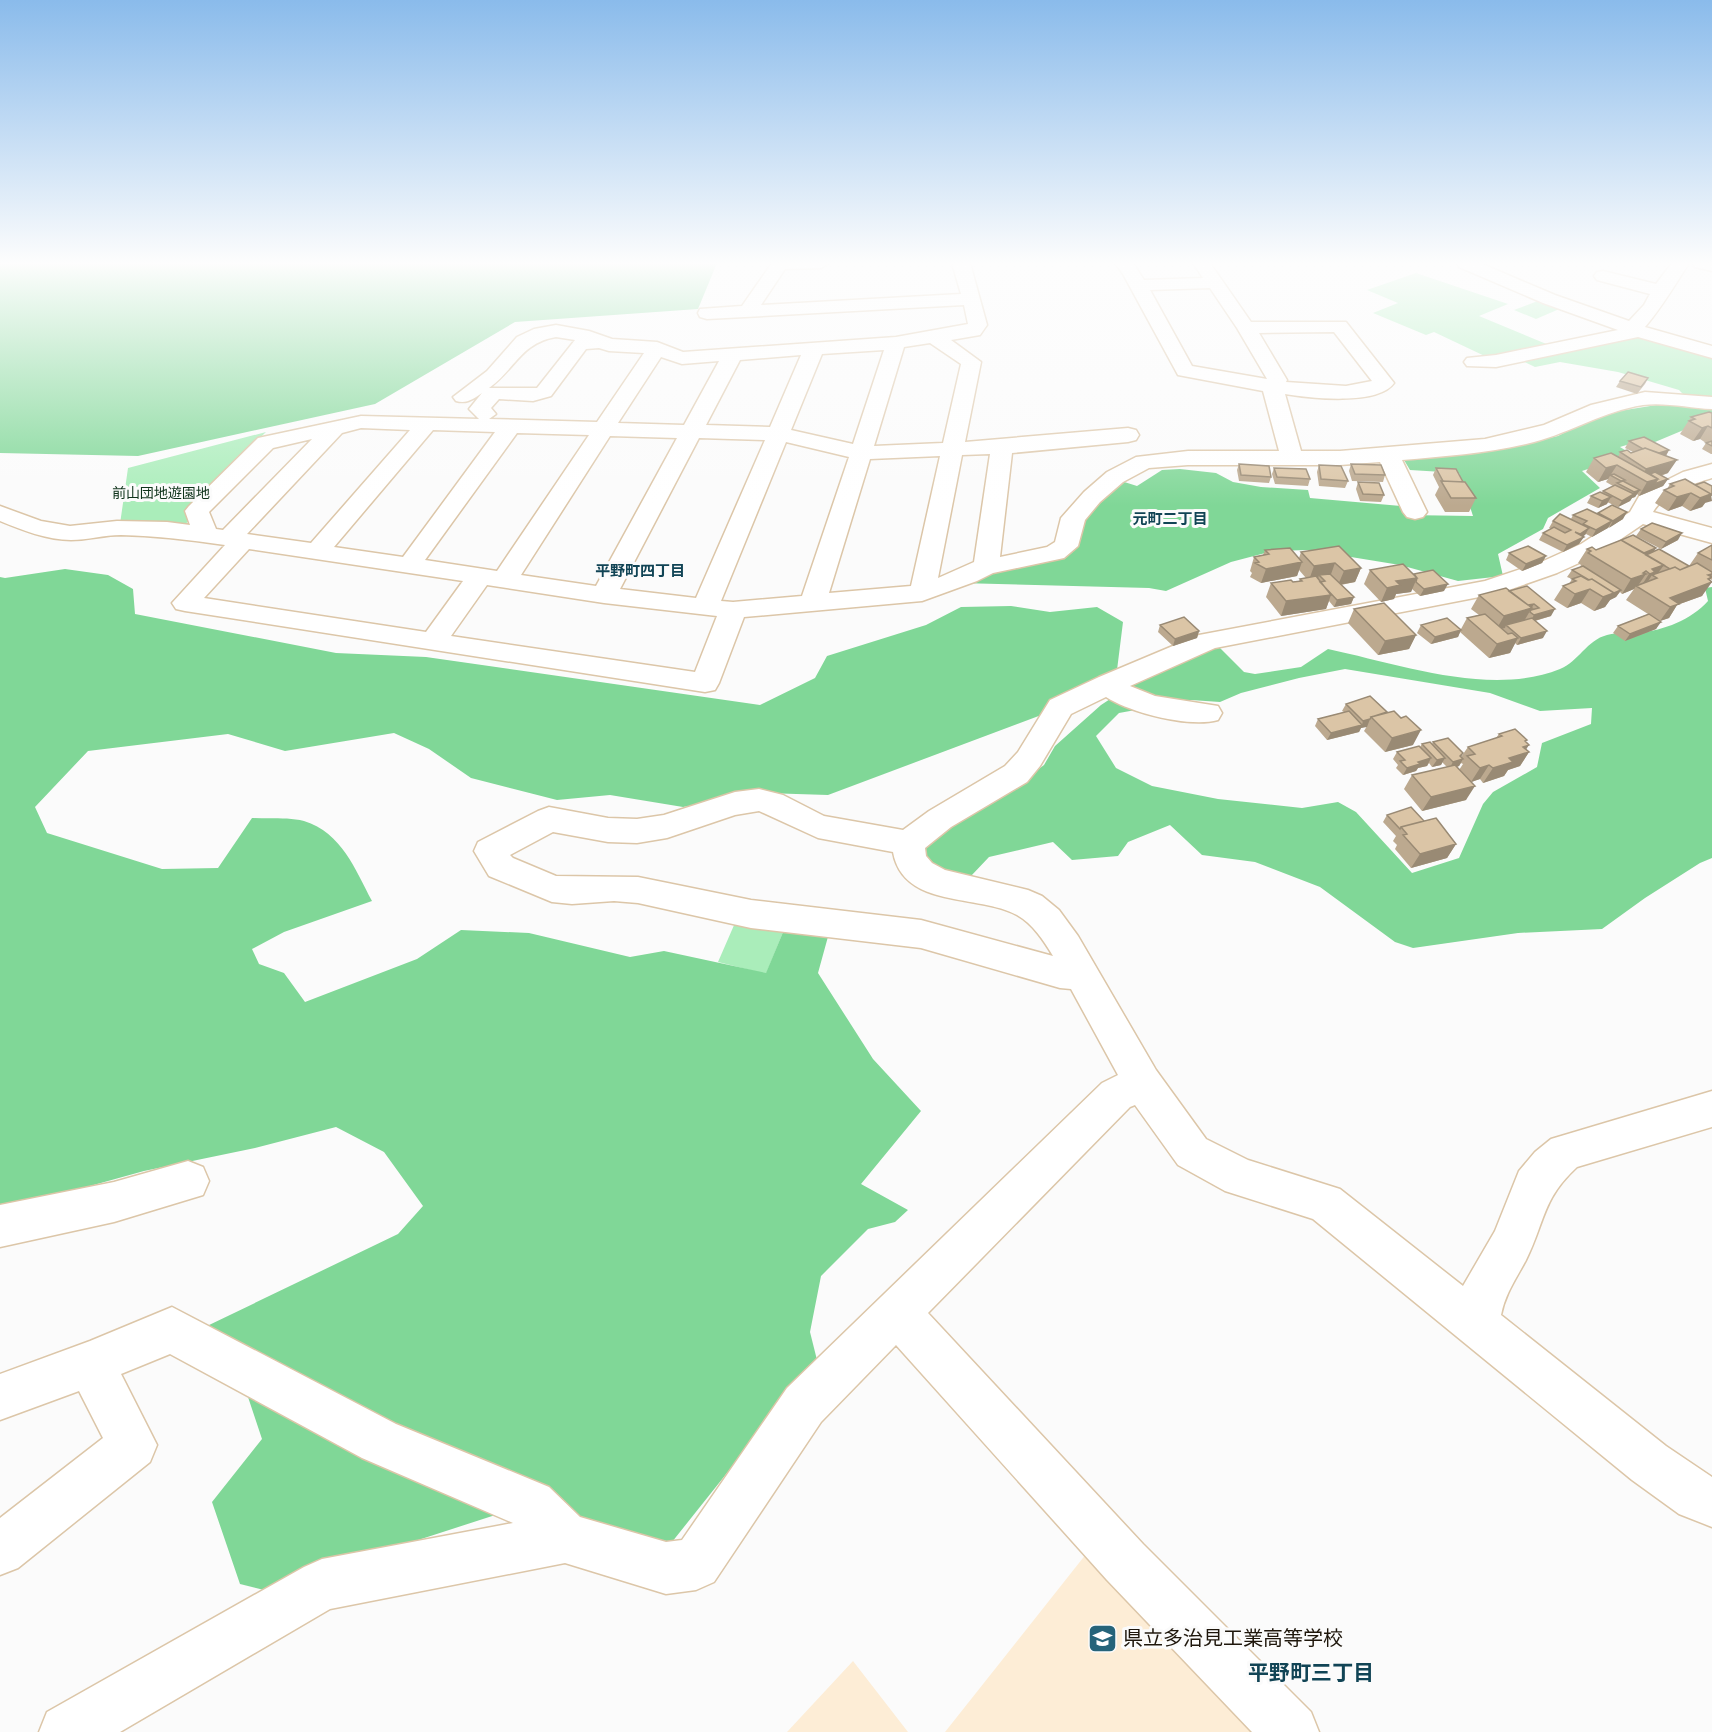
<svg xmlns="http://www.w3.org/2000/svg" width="1712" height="1732" font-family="Inter,'Noto Sans JP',sans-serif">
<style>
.built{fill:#fdedd6}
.green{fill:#aaedba}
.forest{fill:#80d797;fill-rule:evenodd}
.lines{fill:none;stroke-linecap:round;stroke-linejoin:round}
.minor-casing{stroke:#dcc6a8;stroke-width:3}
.minor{fill:#fff;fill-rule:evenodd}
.wall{fill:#bca98f;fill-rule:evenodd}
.shaded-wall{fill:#998a74}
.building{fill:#dbc5a6;stroke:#998a74;stroke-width:1.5}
.labels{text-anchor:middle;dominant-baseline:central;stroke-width:6;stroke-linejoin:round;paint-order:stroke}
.far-park-label{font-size:14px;fill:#0f331b;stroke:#fbfbfb}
.far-neighbourhood-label{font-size:15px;font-weight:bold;fill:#145;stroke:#fbfbfb}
.near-poi-label{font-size:20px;fill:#1e160b;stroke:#fbfbfb;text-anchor:start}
.near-neighbourhood-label{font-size:21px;font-weight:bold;fill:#145;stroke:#fbfbfb}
</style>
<rect width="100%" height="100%" fill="#fbfbfb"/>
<path class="built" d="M1094,1544L1274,1732H945Z
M853,1661L908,1732H787Z"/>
<path class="green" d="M1416,273L1508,304L1479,316L1561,350L1633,335L1712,356V397L1684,395L1679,390L1618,372L1560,362L1535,367L1512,356L1491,359L1434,332L1426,335L1373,313L1398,303L1367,290Z
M1543,299L1564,307L1536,319L1514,310Z
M266,432L186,511L188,522L183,525L175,522L120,524L128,468Z
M738,916L786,925L766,974L718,962Z"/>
<path class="forest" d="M0,263H717L698,309L515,322L375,404L138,456L0,453Z
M1663,404L1712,408V423L1698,424L1655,442H1636L1620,447L1638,458L1615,460L1582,471L1600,488L1548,518L1543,529L1498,554L1503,576L1458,581L1400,565L1308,550L1273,551L1231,562L1166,591L1149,588L959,583L985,572L1051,557L1078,519L1118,480L1137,486L1162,470L1180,469L1216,473L1233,482L1261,487L1308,490L1310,498L1401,506L1406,515L1473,516L1459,473L1410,470L1404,460L1506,448L1558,436L1600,414Z
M65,569L108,575L133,589L135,614L336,653L426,657L760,705L815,678L827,656L926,625L961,607L1011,606L1050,612L1097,607L1123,622L1117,670L1044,714L828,795L765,793L683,807L610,795L557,800L471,778L429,749L394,733L285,751L228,734L88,751L35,807L47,833L162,869L218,868L252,818C268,819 288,817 304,821C342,833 355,869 372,901L284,932L252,949L259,964L284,973L305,1002L417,959L461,930L529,933L630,957L664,951L766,973L786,925L829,933L818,973L873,1059L921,1111L861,1184L908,1210L895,1222L868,1229L821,1276L810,1332L817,1360L672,1542L629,1534L579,1517L557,1495L264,1590L240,1584L212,1502L262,1439L248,1397L277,1361L207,1326L398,1234L423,1206L384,1152L336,1127L255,1148L144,1171L0,1211V577L5,578Z
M1712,587V858L1700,863L1645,898L1602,929L1518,933L1413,948L1395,942L1320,887L1255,862L1202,855L1170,825L1128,842L1118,856L1072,860L1053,842L989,857L971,876L932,868L921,853L925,843L1013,789L1044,765L1055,746L1101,705L1127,688L1193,653L1219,647L1244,672L1255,674L1301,667L1328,649C1399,664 1490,697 1560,669C1578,662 1587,640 1607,635C1619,632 1628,634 1639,633C1664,630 1691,620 1708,601L1705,588ZM1345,669L1490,693L1540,711L1592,708L1591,724L1542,743L1537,767L1493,792L1483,804L1459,858L1412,873L1356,812L1338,802L1302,808L1218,799L1152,786L1116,768L1096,736L1119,713L1191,700L1220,702L1241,693L1299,678Z"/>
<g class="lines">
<defs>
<path id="minor" d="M772,263H829L821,268L785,269L761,305L961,294L952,263H970L987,325L980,335L951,340L981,362L965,442L1128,428L1136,430L1139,435L1136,440L1128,442L1012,453L1000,557L1047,547L1055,542L1061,518L1084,492L1107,472L1136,457L1188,451H1279L1263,391L1178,375L1123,274L1115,263H1133L1144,280L1203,278L1193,263H1210L1251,322H1346L1394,383C1378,406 1309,398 1285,394L1301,451H1340L1485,439L1544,425L1591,405L1645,392L1712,397V409C1690,408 1664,402 1643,405C1604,411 1572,432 1534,442C1491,453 1446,456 1402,460L1427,512L1423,517L1415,519L1407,517L1403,512L1380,462L1340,465H1188L1149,468L1123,482L1100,502L1085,520L1078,546L1064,558L993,573L977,581L922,601L744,617L719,683L715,690L705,692L185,611L176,609L172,603L225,545C191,540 157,536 121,535C104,535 88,540 71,540C47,540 22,530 0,521V506L41,521L70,526L117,521L167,522L190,525L185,511L189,506L258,438L361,416L479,419L469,409L482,393C473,399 467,404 456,401L453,397L487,371L517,337L534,329L556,325L589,331L612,339L657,342L683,352L896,337L968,324L964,305L707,319L700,317L698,313L700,309L742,306ZM1210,288L1237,328L1267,379L1192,366L1150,290ZM1334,332L1372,381L1346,386L1286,382L1287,380L1259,333ZM556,337L575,340L537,388H489C516,368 521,343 556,337ZM930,343L961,364L943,443L874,446L904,347ZM599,348L609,351L644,353L597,422L489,419L496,414L491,408L499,399L533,401L551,396L586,349ZM884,350L853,444L791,430L822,354ZM801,355L770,427L706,425L740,360ZM661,357L682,364L719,361L684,425L618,423ZM361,428L410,430L311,543L247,534L342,433ZM433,430L495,432L403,557L334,547ZM517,433L589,435L497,571L425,560ZM610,436L677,438L596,586L521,575ZM699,438L765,440L696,598L620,589ZM312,439L223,530L216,529L209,512L273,448ZM786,442L849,457L802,596L733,602L721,601ZM990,454L974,562L938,578L962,455ZM940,456L911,586L829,593L870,459ZM249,549L463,581L426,632L204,598ZM487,585L604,603L717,616L695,672L451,636Z
M1457,263H1480L1555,295L1629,321L1644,305L1650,294L1597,280L1594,276L1597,272L1603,271L1656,284L1672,263H1689C1675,285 1662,307 1645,327L1712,346V358L1638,337L1496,367L1467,366L1464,362L1467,358L1496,355L1618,330L1543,303L1459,267Z
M1693,263H1712V271L1695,267Z
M1712,464V478C1692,484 1663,494 1653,512L1712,528V543L1643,524L1599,554L1557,573L1500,593L1215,648L1130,686L1155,696L1218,706L1222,713L1218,720C1190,728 1131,713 1106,697L1071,714L1040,766L1027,782L951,827L925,848L926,856L932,863L945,870L1028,890L1042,896L1059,910L1078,936L1156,1070L1206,1139L1248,1160L1340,1189L1463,1286L1495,1231L1519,1171L1535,1152L1551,1139L1712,1091V1127L1577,1167C1542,1199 1545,1222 1526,1260C1516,1279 1505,1294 1501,1315L1666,1446L1712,1477V1527L1679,1514L1632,1480L1313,1219L1225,1191L1178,1165L1135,1105L1130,1107L928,1313L1143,1544L1311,1712L1319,1732H1252L1107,1580L896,1345L821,1422L714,1582L696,1590L666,1594L565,1563L330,1609L120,1732H39L47,1712L304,1567L322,1559L513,1523L362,1458L170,1354L121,1374L157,1445L150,1462L18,1568L0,1575V1518L103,1438L79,1391L0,1420V1374L90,1341L172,1307L396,1424L549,1487L580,1517L666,1542L682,1540L787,1388L1102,1083L1118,1075L1071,989L1060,988L921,948L751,928L638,903L614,901L572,904L552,902L489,876L474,851L478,842L538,811L549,807L608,818L637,819L664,815L735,792L759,789L783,795L824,816L903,830L929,811L1005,766L1018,752L1050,700L1099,677L1199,635L1485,581L1539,563L1581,544L1630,512L1641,493L1683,472ZM759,811L818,838L893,852C903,909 979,894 1017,915C1033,924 1044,941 1053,956L921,920L751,900L638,877L556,876L513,858L510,855L553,832L608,842L637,843L667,838L735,815Z
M188,1161L203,1167L209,1181L203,1195L114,1222L0,1247V1205L114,1182Z"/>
</defs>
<use href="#minor" class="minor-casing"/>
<use href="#minor" class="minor"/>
</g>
<path class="wall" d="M1648,378L1645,384L1637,394L1616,387L1620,381Z
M1712,413V454H1711L1702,449L1706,443L1700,439L1693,441L1680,434L1691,417Z
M1629,441L1669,450L1666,456L1668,473L1661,476L1668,479L1663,486L1639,496L1637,494L1635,497L1632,498L1630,501L1618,507L1607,502V504L1598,508L1587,503L1591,496L1602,493L1603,491L1613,486L1606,482L1608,479L1598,482L1586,472L1594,458L1618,457L1620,452H1633L1625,448Z
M1239,464L1271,477L1269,483L1239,481L1237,470Z
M1351,464L1385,475L1383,482L1352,481L1349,471Z
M1319,465L1348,481L1345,488L1319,486L1317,472Z
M1274,468L1310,479L1308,486L1275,484L1272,474Z
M1436,468L1463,482L1476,498L1469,512H1445L1435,495L1439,487L1433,475Z
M1358,482L1384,495L1381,502L1360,501L1356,489Z
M1670,484L1695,485L1705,503L1702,507L1690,511L1682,506L1668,511L1655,503L1664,490L1667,489Z
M1598,513L1623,519L1592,537L1586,534L1583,536L1579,544L1563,552L1539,540L1543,533L1552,529L1549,528L1553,521L1571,519L1573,515H1598Z
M1641,529L1678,540L1661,549L1636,536Z
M1712,545V580L1710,579V580L1702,596L1677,605L1669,618L1660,621L1656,629L1625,641L1613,633L1618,626L1648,614L1626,600L1634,589L1622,594L1620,592L1616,597L1610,600L1605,607L1594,611L1581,603L1567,608L1554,600L1563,586L1569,584L1572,579L1567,577L1572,570L1580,567L1581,565L1578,563L1587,549L1596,550L1656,548L1654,552L1689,566L1698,553Z
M1265,550L1299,558L1301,552L1361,568L1355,582L1341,585L1354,597L1351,604L1334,607L1329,601L1326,609L1281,616L1266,597L1271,583L1293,582L1299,581L1300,579L1306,578L1299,570L1297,576L1261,583L1250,577L1252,573L1250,571L1254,557L1263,555Z
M1509,553L1546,556L1542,563L1522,571L1506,560Z
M1370,570L1414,574L1444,591L1420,596L1412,589L1411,592L1396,594L1394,599L1381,602L1364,584Z
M1527,586L1551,616L1535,621L1543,638L1517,645L1515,643L1510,653L1489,658L1460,632L1458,637L1431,644L1417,633L1421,625L1461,629L1467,618L1479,615L1471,609L1479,595L1509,591Z
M1354,609L1416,635L1409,649L1378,655L1348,623Z
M1160,625L1199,631L1197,638L1173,646L1158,632Z
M1370,696L1413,745L1385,752L1364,731L1367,726L1361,728L1359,732L1327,740L1315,726L1318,719L1344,712L1342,711L1346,704Z
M1499,734L1526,742V749L1529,752L1520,766L1508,770L1504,776L1483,783L1480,779L1471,782L1466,800L1422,811L1404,789L1412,775L1447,767L1442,762L1441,765L1432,767L1429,763L1427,766L1418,768L1416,771L1403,775L1396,768L1398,765L1393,759L1397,752L1420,747L1422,744H1432L1433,742L1461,757L1468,747L1496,738ZM1461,763L1463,764L1459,770L1457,767L1459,766Z
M1387,815L1424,821L1456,844L1447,858L1411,868L1395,849L1397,845L1393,841L1396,836L1383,822Z"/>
<path class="shaded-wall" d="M1708,426L1700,439L1693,441L1702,428Z
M1669,450L1665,457L1653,455Z
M1677,460L1668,473L1645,480L1640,478L1646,469Z
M1617,465L1608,479L1598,482L1606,468Z
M1658,479H1668L1663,486L1639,496L1647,482Z
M1640,490L1635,497L1632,498L1630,501L1618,507L1622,501L1631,496L1634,492Z
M1691,493L1682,506L1668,511L1677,497Z
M1711,494L1712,501L1705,503L1702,507L1690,511L1700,498Z
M1611,497L1607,504L1598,508L1602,501Z
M1627,512L1623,519L1609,528L1613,521Z
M1612,521L1608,528L1592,537L1596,530Z
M1589,528L1585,535L1576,541L1580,534Z
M1682,533L1678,540L1661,549L1666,542Z
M1584,537L1579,544L1563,552L1567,545Z
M1656,548L1651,555H1639Z
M1546,556L1542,563L1522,571L1526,564Z
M1302,562L1297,576L1261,583L1266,569Z
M1335,563L1330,577L1319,575L1318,579L1309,580L1314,566Z
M1664,565L1655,577L1652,575L1645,586L1640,588L1652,569Z
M1361,568L1355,582L1338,585L1344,571Z
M1646,571L1644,575L1646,574L1637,587L1636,586L1634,589L1622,594L1631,579Z
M1712,574L1711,578L1712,577L1707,584L1712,582L1702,596L1677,605L1669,618L1660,621L1670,607V598Z
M1417,578L1411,592L1396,594L1394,599L1381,602L1387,588L1396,581Z
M1448,584L1444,591L1420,596L1424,589Z
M1590,589L1581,603L1567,608L1575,594Z
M1621,590L1616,597L1610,600L1605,607L1594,611L1603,597Z
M1331,595L1326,609L1281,616L1286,601Z
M1354,597L1351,604L1334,607L1337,600Z
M1534,604L1523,623L1506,625L1505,628L1496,630L1504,616L1523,607Z
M1555,609L1551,616L1530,622L1534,615Z
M1661,622L1656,629L1625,641L1630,634Z
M1461,630L1458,637L1431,644L1435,637Z
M1199,631L1197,638L1173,646L1175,639Z
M1547,631L1543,638L1517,645L1521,638Z
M1416,635L1409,649L1378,655L1385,641Z
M1518,638L1510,653L1489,658L1497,644Z
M1370,719L1367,727L1361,728L1359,732L1327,740L1331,733L1362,725L1363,721Z
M1421,730L1413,745L1385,752L1392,738Z
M1529,745L1523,754L1529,752L1520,766L1508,770L1504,776L1483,783L1493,768L1509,758L1523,747Z
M1463,753L1459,761L1463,759L1459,766L1449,769L1453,762Z
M1431,758L1427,766L1418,768L1416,771L1403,775L1407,768L1418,762Z
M1445,758L1441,765L1432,767L1437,760Z
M1489,765L1480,779L1471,782L1480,768Z
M1475,786L1466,800L1422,811L1431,797Z
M1456,844L1447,858L1411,868L1420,854Z"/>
<path class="building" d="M1628,372L1648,378L1641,387L1620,381Z
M1709,412L1712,413V428L1708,426L1702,428L1689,421L1695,419L1691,417Z
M1644,437L1669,450L1659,453L1645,448L1643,449L1629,441Z
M1712,441V446L1706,443Z
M1645,448L1677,460L1646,469L1620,452L1627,450L1631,453Z
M1611,453L1658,479L1647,482L1617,465L1606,468L1594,458Z
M1239,464L1269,466L1271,477L1241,475Z
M1351,464L1381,465L1385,475L1355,474Z
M1319,465L1341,466L1348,481L1321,479Z
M1274,468L1306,469L1310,479L1277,477Z
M1436,468L1456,469L1463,482L1443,481Z
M1655,472L1668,479L1654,484L1658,479L1650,474Z
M1614,474L1625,480L1621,481L1610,475Z
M1685,479L1711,494L1700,498L1691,493L1677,497L1664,490L1674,486L1670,484Z
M1441,481L1465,482L1476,498H1451Z
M1623,481L1640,490L1634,492L1617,483Z
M1358,482L1379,483L1384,495L1363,494Z
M1704,482L1712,486V495L1709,496L1711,494L1695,485Z
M1615,485L1634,494L1622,501L1603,491Z
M1600,492L1611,497L1602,501L1591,496Z
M1612,505L1627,512L1613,521L1598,513Z
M1587,509L1612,521L1596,530L1583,524L1587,521L1573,515Z
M1560,514L1589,528L1580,534L1575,532L1584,537L1567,545L1543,533L1554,527L1565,533L1571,530L1553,521Z
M1652,523L1682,533L1666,542L1641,529Z
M1633,535L1656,548L1644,553L1621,540Z
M1621,540L1664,565L1652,569L1655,572L1650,574L1646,571L1643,573L1646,574L1631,579L1588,553L1591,551L1587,549L1592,547L1596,550Z
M1712,545V560L1698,553Z
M1339,546L1361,568L1344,571L1335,563L1314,566L1301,552Z
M1528,546L1546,556L1526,564L1509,553Z
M1290,548L1302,562L1266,569L1255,563L1259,562L1254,557L1269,554L1265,550Z
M1659,549L1689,566L1680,570L1675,567L1670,569L1646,555Z
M1697,563L1712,572V574L1708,575L1712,577L1708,579L1712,582L1670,598L1679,604L1670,607L1636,586L1657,578L1652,575L1675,567L1680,570Z
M1403,564L1417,578L1396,581L1400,585L1387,588L1370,570Z
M1583,566L1621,590L1614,593L1592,579L1589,580L1572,570Z
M1433,570L1448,584L1424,589L1416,582L1417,578L1414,574Z
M1330,574L1354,597L1337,600L1320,582L1325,581L1319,575Z
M1316,576L1331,595L1286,601L1271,583L1291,580L1293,582L1302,581L1300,579Z
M1581,576L1588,580L1592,579L1614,593L1603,597L1590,589L1575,594L1563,586L1576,581L1572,579Z
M1527,586L1555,609L1534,615L1530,612L1531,610L1539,608L1534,604L1528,605L1509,591Z
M1506,588L1532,608L1504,616L1479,595Z
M1384,603L1416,635L1385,641L1354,609Z
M1485,614L1508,634L1512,633L1518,638L1497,644L1467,618Z
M1649,614L1661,622L1630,634L1618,626Z
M1184,617L1199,631L1175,639L1160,625Z
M1447,618L1461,630L1435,637L1421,625Z
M1532,618L1547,631L1521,638L1506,625Z
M1370,696L1387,712L1371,717L1370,719L1363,721L1346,704Z
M1349,711L1362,725L1331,733L1318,719Z
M1394,711L1401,718L1406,716L1421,730L1392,738L1371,717Z
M1515,729L1527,740L1525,741L1529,745L1523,747L1529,752L1509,758L1513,762L1493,768L1489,765L1480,768L1467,756L1475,754L1468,747L1502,736L1499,734Z
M1448,738L1463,753L1460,756L1463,759L1453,762L1433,742Z
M1430,742L1445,758L1437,760L1422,744Z
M1419,746L1431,758L1418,762L1420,764L1407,768L1400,761L1405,760L1397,752Z
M1455,765L1475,786L1431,797L1412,775Z
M1411,807L1424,821L1401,827L1400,829L1387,815Z
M1436,818L1456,844L1420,854L1403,835L1407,834L1401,827Z"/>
<linearGradient id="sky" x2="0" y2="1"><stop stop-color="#8abbeb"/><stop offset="0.52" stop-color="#fdfdfd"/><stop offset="1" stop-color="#fdfdfd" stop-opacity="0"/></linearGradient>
<rect width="1712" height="506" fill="url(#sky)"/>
<defs>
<symbol id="school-square" viewBox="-11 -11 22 22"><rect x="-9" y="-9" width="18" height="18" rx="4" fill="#26647a" stroke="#fbfbfb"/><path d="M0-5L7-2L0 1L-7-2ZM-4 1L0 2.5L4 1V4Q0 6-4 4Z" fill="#fff"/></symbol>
</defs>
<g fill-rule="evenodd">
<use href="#school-square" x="1086" y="1622" width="33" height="33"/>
</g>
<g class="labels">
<g class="far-park-label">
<text x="161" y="492">前山団地遊園地</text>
</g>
<g class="far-neighbourhood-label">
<text x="1170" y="518">元町二丁目</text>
<text x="640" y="570">平野町四丁目</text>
</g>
<g class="near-poi-label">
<text x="1123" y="1638">県立多治見工業高等学校</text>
</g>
<g class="near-neighbourhood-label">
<text x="1311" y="1672">平野町三丁目</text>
</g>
</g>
</svg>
